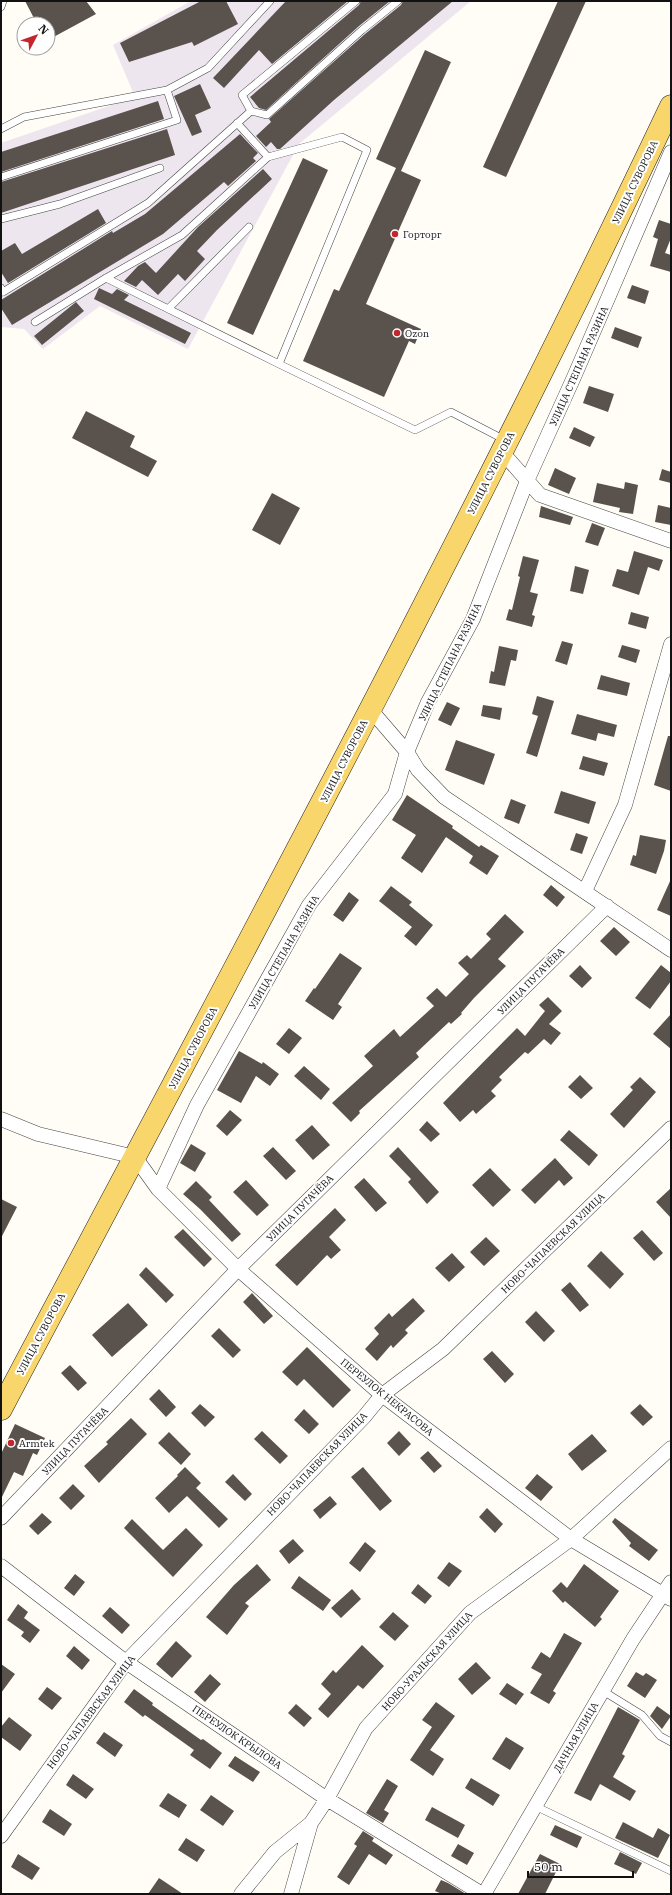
<svg xmlns="http://www.w3.org/2000/svg" width="672" height="1895" font-family="'IBM Plex Serif',serif">
<style>
.industrial{fill:#eee6ef}
.building{fill:#5a524d}
.lines{fill:none;stroke-linecap:round;stroke-linejoin:round}
.lane-casing{stroke:#444;stroke-width:8}
.street-casing{stroke:#444;stroke-width:15}
.primary-casing{stroke:#222;stroke-width:23}
.lane{stroke:#fff;stroke-width:7}
.street{stroke:#fff;stroke-width:14}
.primary{stroke:#f9d66b;stroke-width:22}
.poi-dot{fill:#c4262e;stroke:#fff;stroke-width:1.5}
.labels{text-anchor:middle;dominant-baseline:central;stroke-width:4;stroke-linejoin:round;paint-order:stroke}
.street-label{font-size:10px;fill:#111;stroke:#fff}
.poi-label{font-size:10px;fill:#111;stroke:#fff;text-anchor:start}
</style>
<rect width="100%" height="100%" fill="#fffdf5"/>
<path class="industrial" d="M191,1H471L299,144L188,349L100,306L43,349L24,329L1,327V143L135,97L113,45Z"/>
<path class="building" d="M25,1H86L96,14L48,40V24H37Z
M201,1H226L238,24L194,46L192,42L129,62L120,43Z
M286,1H348L272,64L259,50L224,88L213,78Z
M361,1H390L359,26L266,110L259,108L250,97L359,5Z
M403,1H453L334,100L280,149H277L271,142L266,147L256,136L271,122L269,119L365,34L401,5Z
M558,1H586L506,177L483,167Z
M425,50L451,62L401,171L421,180L366,304L421,329L415,344L409,341L384,397L303,361L334,289L339,291L396,168L376,159Z
M200,84L211,108L195,115L202,132L192,136L174,96Z
M158,101L164,119L1,172V152Z
M167,129L175,155L1,213V182Z
M240,134L258,153L253,158L256,161L228,186L224,182L163,234L12,325L1,308V300L112,231L113,233L145,214Z
M303,158L328,170L253,335L227,323Z
M263,169L272,179L217,230L197,251L205,259L185,281L178,274L158,295L142,280L136,287L124,281L138,266L145,262L156,273L198,227Z
M98,209L106,223L8,283L1,272V251L15,243L22,254Z
M659,220L671,224V238L665,253L671,255V272L650,266L658,239L653,237Z
M632,285L649,291L645,304L627,298Z
M99,288L112,294L117,289L129,295L124,300L191,333L185,344L94,299Z
M76,302L84,311L42,345L34,336Z
M615,327L642,337L638,348L611,338Z
M589,386L614,394L608,412L583,403Z
M86,411L135,436L130,447L157,461L148,477L72,438Z
M574,427L595,437L590,447L569,438Z
M555,468L576,478L569,494L548,485Z
M662,469L671,472V483L659,480Z
M625,482L638,485L633,514L619,512L620,508L593,502L597,483L624,489Z
M272,493L300,508L280,545L252,530Z
M658,505L671,508V525L655,522Z
M541,506L573,517L570,525L539,517Z
M592,523L605,528L598,546L585,542Z
M634,551L663,560L659,571L648,567L639,595L612,586L617,569L628,572Z
M523,556L539,560L530,592L538,594L532,615L535,616L532,627L506,620L509,609L512,610L520,577L518,576Z
M575,566L589,570L583,594L570,591Z
M631,612L649,617L646,629L628,624Z
M562,641L573,644L567,665L555,661Z
M622,645L640,650L636,663L618,657Z
M499,646L518,650L516,661L511,660L505,686L489,683L491,671L494,672Z
M601,675L630,683L627,696L597,689Z
M537,696L554,701L537,757L526,753L538,716L532,714Z
M447,702L460,708L451,726L438,720Z
M483,705L502,708L500,720L481,716Z
M577,714L617,725L614,737L598,733L596,741L571,734Z
M668,736H671V791L654,785Z
M456,740L495,754L484,785L445,770Z
M583,756L608,763L604,776L579,769Z
M561,791L596,802L589,824L554,813Z
M407,795L453,826L452,828L479,847L481,845L499,856L487,875L469,863L473,856L446,837L422,873L401,858L416,835L392,820Z
M511,799L526,805L519,824L504,818Z
M576,833L588,837L582,854L570,850Z
M640,835L666,840L664,851L656,874L630,865L633,855L636,856Z
M671,879V916L657,910Z
M551,885L565,897L557,907L543,895Z
M391,886L412,902L409,905L433,925L416,946L404,936L412,927L379,901Z
M349,892L359,900L343,922L333,915Z
M505,914L524,932L498,959L506,966L474,998L461,1013L462,1014L451,1024L449,1022L416,1053L419,1057L359,1111L360,1113L351,1122L332,1103L373,1066L364,1056L394,1029L400,1037L434,1006L426,998L437,988L446,997L469,974L458,963L467,955L471,959L491,939L486,934Z
M614,927L630,942L616,956L600,941Z
M340,953L362,968L338,1004L342,1007L333,1020L305,1001L314,988L315,989Z
M580,965L592,978L582,988L569,976Z
M661,965L671,973V981L650,1009L635,998Z
M548,997L562,1011L549,1024L561,1033L551,1045L544,1039L528,1054L525,1052L499,1077L502,1080L491,1091L496,1096L476,1114L473,1110L460,1122L443,1103L517,1028L525,1036L545,1011L539,1005Z
M671,1014V1049L653,1034Z
M289,1028L302,1038L289,1054L276,1044Z
M239,1051L262,1064L263,1062L279,1074L270,1086L256,1076L241,1103L217,1090Z
M304,1066L330,1089L321,1100L294,1076Z
M580,1075L593,1088L581,1099L568,1087Z
M640,1077L656,1092L624,1128L610,1114L633,1090L630,1087Z
M230,1110L242,1120L227,1136L216,1126Z
M427,1121L440,1134L431,1142L419,1130Z
M312,1125L330,1145L313,1160L295,1140Z
M569,1130L598,1155L589,1166L560,1140Z
M191,1144L206,1153L195,1172L180,1163Z
M273,1147L296,1171L286,1180L263,1156Z
M398,1147L439,1192L427,1204L408,1182L411,1179L389,1156Z
M555,1158L573,1178L564,1186L559,1180L535,1204L521,1190Z
M490,1168L511,1190L493,1207L472,1185Z
M364,1178L387,1203L376,1212L354,1187Z
M246,1180L269,1205L257,1216L233,1192Z
M196,1181L212,1197L209,1200L241,1234L232,1242L200,1209L183,1194Z
M671,1188V1218L656,1202Z
M1,1199L17,1207L1,1238Z
M335,1208L346,1220L329,1237L341,1250L331,1259L327,1255L297,1286L275,1265Z
M183,1229L212,1259L204,1267L174,1237Z
M642,1230L663,1253L654,1261L633,1238Z
M486,1237L500,1251L484,1266L470,1252Z
M601,1251L624,1274L610,1289L587,1266Z
M452,1253L465,1267L449,1282L435,1268Z
M146,1267L174,1295L166,1303L139,1275Z
M570,1282L589,1305L580,1312L561,1290Z
M252,1293L273,1316L264,1324L243,1302Z
M413,1298L425,1311L405,1330L408,1333L393,1348L391,1345L377,1361L365,1349L379,1334L374,1328L389,1313L392,1317Z
M128,1303L148,1325L112,1357L92,1335Z
M536,1311L555,1331L544,1342L525,1322Z
M219,1328L241,1350L233,1358L211,1336Z
M307,1347L351,1390L333,1408L304,1379L297,1386L282,1372Z
M492,1351L514,1374L505,1383L483,1359Z
M70,1365L87,1383L78,1391L61,1373Z
M159,1389L176,1407L166,1417L149,1399Z
M200,1404L215,1417L205,1427L191,1413Z
M640,1404L653,1417L643,1426L630,1413Z
M304,1409L319,1424L309,1434L294,1420Z
M131,1418L147,1434L99,1483L84,1466L108,1444L106,1442Z
M15,1424L45,1438L37,1455L33,1453L23,1476L14,1472L1,1499V1454Z
M262,1431L288,1456L280,1464L254,1439Z
M399,1431L411,1444L399,1456L387,1443Z
M169,1432L191,1454L181,1465L158,1443Z
M592,1434L607,1451L582,1471L568,1454Z
M428,1451L442,1466L434,1473L420,1458Z
M185,1467L201,1483L196,1488L228,1519L219,1528L187,1496L169,1513L155,1498L178,1476L177,1475Z
M363,1467L392,1501L380,1511L351,1477Z
M233,1474L252,1494L245,1501L225,1482Z
M537,1474L553,1487L541,1501L525,1488Z
M73,1484L85,1496L71,1510L59,1498Z
M330,1496L337,1504L320,1519L313,1510Z
M487,1508L503,1524L495,1533L479,1517Z
M42,1513L52,1522L38,1535L29,1526Z
M615,1518L658,1550L649,1561L629,1546L631,1543L612,1522Z
M132,1519L163,1550L186,1528L203,1545L173,1577L124,1528Z
M293,1539L304,1551L289,1564L279,1551Z
M365,1542L376,1551L360,1572L349,1563Z
M449,1562L462,1571L449,1587L437,1578Z
M257,1564L271,1580L245,1603L249,1606L227,1635L206,1617L234,1585Z
M584,1564L619,1591L600,1617L602,1619L595,1627L565,1601L563,1603L552,1591L561,1582L567,1588Z
M75,1574L85,1582L74,1596L64,1588Z
M299,1576L331,1600L323,1611L291,1588Z
M418,1584L432,1596L425,1604L411,1593Z
M352,1589L361,1599L341,1618L331,1608Z
M18,1604L28,1612L24,1618L40,1630L30,1643L21,1636L24,1632L7,1620Z
M110,1607L130,1625L122,1634L102,1616Z
M393,1612L409,1626L395,1641L379,1627Z
M564,1633L582,1643L553,1691L556,1693L549,1704L530,1693L542,1674L531,1668L541,1652L550,1658Z
M176,1641L192,1656L172,1678L156,1664Z
M362,1645L384,1666L363,1689L358,1685L328,1718L318,1709L331,1694L321,1684L333,1670L336,1673Z
M74,1646L90,1660L82,1670L66,1656Z
M476,1662L491,1678L472,1695L458,1679Z
M1,1664L15,1674L1,1693Z
M636,1672L643,1676L646,1673L657,1680L645,1698L627,1686Z
M210,1674L221,1684L205,1702L194,1692Z
M507,1683L524,1694L516,1705L499,1694Z
M47,1687L62,1698L52,1710L38,1699Z
M134,1689L153,1703L152,1705L201,1740L203,1739L222,1753L210,1769L190,1755L194,1750L145,1715L143,1717L124,1702Z
M436,1702L455,1716L430,1750L444,1759L433,1776L410,1760L432,1727L422,1720Z
M296,1704L312,1718L304,1727L288,1713Z
M657,1706L671,1716L662,1729L650,1716Z
M618,1707L640,1720L622,1754L625,1756L613,1777L636,1791L630,1801L600,1784L591,1801L574,1793Z
M9,1717L32,1735L20,1751L1,1737V1727Z
M104,1732L123,1745L115,1757L96,1743Z
M506,1737L524,1748L510,1770L492,1759Z
M235,1756L260,1772L253,1782L228,1766Z
M73,1774L94,1789L86,1799L66,1785Z
M471,1778L500,1795L493,1806L465,1788Z
M387,1779L398,1786L384,1810L389,1813L383,1823L366,1813Z
M168,1793L187,1805L179,1818L159,1806Z
M211,1795L234,1811L223,1826L200,1810Z
M432,1807L465,1825L458,1838L425,1820Z
M50,1809L72,1824L64,1836L42,1822Z
M623,1822L653,1838L658,1828L670,1835L658,1858L615,1838Z
M555,1825L582,1837L577,1848L550,1835Z
M363,1831L374,1838L372,1841L393,1855L386,1865L369,1854L349,1885L337,1877L357,1846L354,1844Z
M186,1838L205,1850L197,1862L178,1850Z
M458,1844L474,1853L467,1865L451,1856Z
M620,1852L642,1863L636,1874L614,1864Z
M18,1854L40,1868L32,1880L11,1867Z
M540,1854L560,1864L545,1894H518Z
M159,1878L183,1894H148Z
M441,1880L448,1883L466,1894H442L435,1891Z"/>
<g class="lines">
<defs>
<path id="lane" d="M1,7L3,1
M251,111L242,95L356,1
M1,129L24,117L167,90L208,68L270,1
M1,177L177,120L167,90
M1,219L60,204L160,168
M106,278L279,364L367,150L342,137L268,157
M1,288L3,292L148,203L251,111L267,115L362,30L398,1
M168,309L249,227
M35,322L106,278L182,235L268,157L237,123
M279,364L415,430L451,412L505,440
M603,1691L642,1715L660,1736L671,1742
M535,1806L671,1871"/>
<path id="street" d="M502,452L540,495L671,541
M370,709L407,752L418,770L444,797L671,950
M585,891L625,805L671,644
M1,1119L38,1134L135,1157L158,1189L238,1269L382,1395L571,1539L671,1599
M158,1189L197,1105L309,905L395,794L407,752L428,702L473,619L527,481L574,377L671,152
M1,1518L238,1269L607,906
M1,1566L126,1662L327,1799L482,1894
M1,1836L126,1662L364,1417L382,1395L443,1349L671,1128
M241,1894L275,1852L311,1823L327,1799L366,1728L470,1613L571,1539L671,1448
M291,1894L311,1823
M484,1894L633,1639L671,1582"/>
<path id="primary" d="M1,1409C230,977 462,547 671,106"/>
</defs>
<use href="#lane" class="lane-casing"/>
<use href="#street" class="street-casing"/>
<use href="#primary" class="primary-casing"/>
<use href="#lane" class="lane"/>
<use href="#street" class="street"/>
<use href="#primary" class="primary"/>
</g>
<g class="poi-dot">
<circle cx="395" cy="234" r="4"/>
<circle cx="397" cy="333" r="4"/>
<circle cx="11" cy="1443" r="4"/>
</g>
<g class="labels">
<g class="street-label">
<text transform="translate(635 182) rotate(-64)">УЛИЦА СУВОРОВА</text>
<text transform="translate(579 366) rotate(-66)">УЛИЦА СТЕПАНА РАЗИНА</text>
<text transform="translate(491 473) rotate(-63)">УЛИЦА СУВОРОВА</text>
<text transform="translate(450 662) rotate(-64)">УЛИЦА СТЕПАНА РАЗИНА</text>
<text transform="translate(344 761) rotate(-63)">УЛИЦА СУВОРОВА</text>
<text transform="translate(284 952) rotate(-60)">УЛИЦА СТЕПАНА РАЗИНА</text>
<text transform="translate(531 981) rotate(-45)">УЛИЦА ПУГАЧЁВА</text>
<text transform="translate(193 1048) rotate(-62)">УЛИЦА СУВОРОВА</text>
<text transform="translate(300 1208) rotate(-45)">УЛИЦА ПУГАЧЁВА</text>
<text transform="translate(553 1243) rotate(-44)">НОВО-ЧАПАЕВСКАЯ УЛИЦА</text>
<text transform="translate(41 1334) rotate(-62)">УЛИЦА СУВОРОВА</text>
<text transform="translate(387 1397) rotate(39)">ПЕРЕУЛОК НЕКРАСОВА</text>
<text transform="translate(75 1441) rotate(-46)">УЛИЦА ПУГАЧЁВА</text>
<text transform="translate(317 1464) rotate(-46)">НОВО-ЧАПАЕВСКАЯ УЛИЦА</text>
<text transform="translate(427 1661) rotate(-48)">НОВО-УРАЛЬСКАЯ УЛИЦА</text>
<text transform="translate(91 1712) rotate(-53)">НОВО-ЧАПАЕВСКАЯ УЛИЦА</text>
<text transform="translate(237 1737) rotate(34)">ПЕРЕУЛОК КРЫЛОВА</text>
<text transform="translate(576 1737) rotate(-60)">ДАЧНАЯ УЛИЦА</text>
</g>
<g class="poi-label">
<text x="403" y="234">Горторг</text>
<text x="405" y="333">Ozon</text>
<text x="19" y="1443">Armtek</text>
</g>
</g>
<rect width="672" height="1895" fill="none" stroke="#111111" stroke-width="4"/>
<g transform="translate(36 36) rotate(49)"><circle r="19" fill="#ffffff" stroke="#a0a0a0"/>
<path d="M0-3L7 15L0 10L-7 15Z" fill="#c4262e"/>
<text y="-6" font-size="11" font-weight="bold" text-anchor="middle" fill="#111111">N</text>
</g>
<path d="M528 1871v6h105v-6" fill="none" stroke="#111111" stroke-width="2"/>
<text x="534" y="1871" font-size="12" fill="#111111" stroke="#ffffff" stroke-width="3" paint-order="stroke">50 m</text>
</svg>
